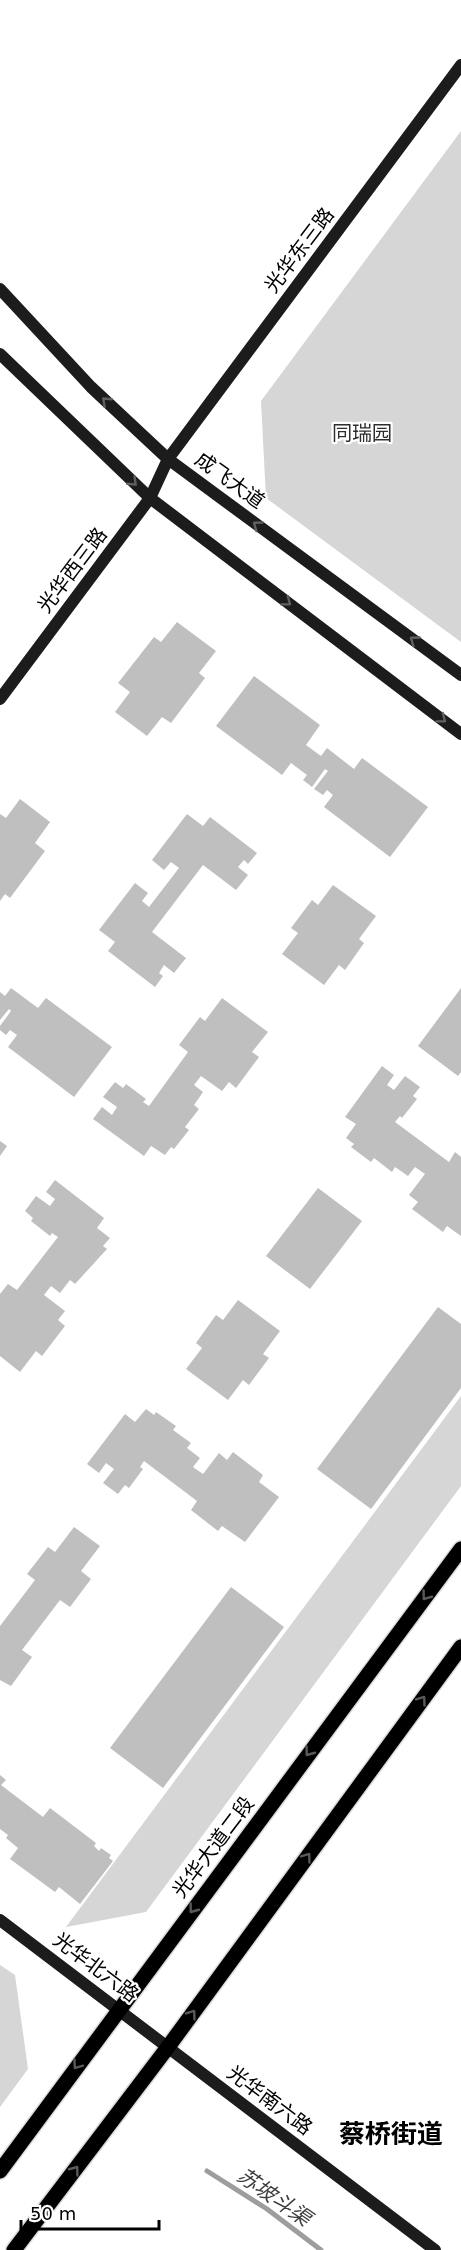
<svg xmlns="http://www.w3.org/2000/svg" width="461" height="2250" font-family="'DejaVu Sans','Noto Sans SC',sans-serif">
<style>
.green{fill:#d6d6d6}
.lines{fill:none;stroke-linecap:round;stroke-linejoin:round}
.stream{stroke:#9d9d9d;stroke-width:5}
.building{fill:#bfbfbf}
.primary-casing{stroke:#dbdbdb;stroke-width:18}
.secondary{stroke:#1c1c1c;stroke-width:12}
.primary{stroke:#000;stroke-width:15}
.oneway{stroke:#606060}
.oneway2{stroke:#595959}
.labels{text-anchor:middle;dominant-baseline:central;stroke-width:4.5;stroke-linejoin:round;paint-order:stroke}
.street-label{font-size:20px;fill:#000;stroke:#fff}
.park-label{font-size:20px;fill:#2d2d2d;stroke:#fff}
.water-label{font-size:21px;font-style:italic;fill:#3e3e3e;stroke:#fff}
.district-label{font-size:26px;font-weight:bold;fill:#000;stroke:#fff}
</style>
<rect width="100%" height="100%" fill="#fff"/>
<path class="green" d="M461,131V642L266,498L261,401Z
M461,1396V1486L146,1912L66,1927Z
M0,1965L15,1975L28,2069L0,2107Z"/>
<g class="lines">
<path class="stream" d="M207,2171L267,2209L321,2250"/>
</g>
<path class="building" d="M177,622L216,651L199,673L205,678L171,723L162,717L147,736L115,712L130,692L118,683L154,637L161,642Z
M254,676L320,725L306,745L321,756L327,748L354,769L362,758L428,807L390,857L324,807L333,795L327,790L323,795L314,789L328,771L325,769L312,787L303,780L307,775L291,763L282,775L216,726Z
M20,799L50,822L35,843L45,851L10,898L5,894L0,901V814L6,818Z
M187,814L203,826L210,817L257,853L248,864L244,860L238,867L248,875L236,890L203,865L152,932L186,958L174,973L164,965L159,973L163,976L155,987L108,951L115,942L99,930L135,883L148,893L142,901L149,907L179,868L171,862L164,870L152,860Z
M333,885L376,916L359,939L364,943L345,970L339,965L324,985L282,954L298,933L291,928L312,900L318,905Z
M11,988L38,1008L46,998L112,1047L74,1097L8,1047L17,1035L10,1030L6,1035L0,1030V1026L11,1011L9,1009L0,1020V992L5,996Z
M461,988V1072L458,1076L418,1046Z
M222,998L268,1032L252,1052L259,1057L236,1088L229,1082L222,1091L201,1076L194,1085L203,1092L194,1105L199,1109L185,1127L189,1130L174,1149L171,1147L165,1155L151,1146L144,1156L93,1119L102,1107L112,1115L117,1107L103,1097L115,1082L123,1088L126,1084L146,1099L143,1102L149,1106L188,1052L179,1045L200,1017L205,1021Z
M382,1066L394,1075L387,1085L394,1090L405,1076L420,1087L413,1096L417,1099L402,1118L400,1116L395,1122L449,1162L455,1152L461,1157V1236L447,1226L443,1232L412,1209L418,1202L409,1195L425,1174L415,1167L408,1176L395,1167L392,1172L374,1158L371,1162L351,1147L354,1144L346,1138L356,1124L345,1117Z
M0,1141L7,1146L0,1156Z
M55,1180L104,1218L97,1228L110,1238L103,1246L107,1249L75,1284L70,1280L60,1293L51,1286L44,1295L65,1311L58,1320L65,1326L42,1356L36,1351L20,1372L0,1356V1294L8,1284L17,1290L58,1237L52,1233L50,1236L31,1221L33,1218L25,1211L36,1196L50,1206L55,1199L46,1192Z
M318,1188L362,1221L310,1289L266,1256Z
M238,1300L280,1331L263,1354L269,1358L249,1385L243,1380L228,1400L186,1369L202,1348L196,1343L216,1315L223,1320Z
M438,1307L461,1324V1388L371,1509L317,1469Z
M146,1409L154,1415L156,1412L176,1426L173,1430L191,1443L187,1448L200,1458L193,1467L203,1474L219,1453L227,1460L233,1452L263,1475L259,1482L279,1497L245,1542L222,1526L218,1531L191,1510L197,1501L144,1461L140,1467L143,1469L129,1488L125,1485L118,1494L103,1483L114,1469L106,1463L99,1473L87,1464L125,1414L135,1422Z
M74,1527L100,1546L81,1571L91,1579L70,1607L60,1600L22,1650L32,1657L11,1686L0,1680V1626L35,1580L27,1574L48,1547L55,1552Z
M231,1587L284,1627L163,1788L110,1748Z
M0,1775L6,1780L1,1785L43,1817L50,1808L96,1843L94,1846L99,1851L101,1848L111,1855L109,1858L113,1861L80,1904L59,1887L55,1892L10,1859L18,1848L6,1838L8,1835L0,1829Z"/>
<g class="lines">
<defs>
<path id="primary" d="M0,2171L461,1549
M14,2250L168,2047L461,1647"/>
</defs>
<use href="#primary" class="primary-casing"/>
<path class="secondary" d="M0,289L91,387L168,459L461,675
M0,354L150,498L461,734
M0,699L150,498L168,459L461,65
M0,1920L435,2250"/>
<use href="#primary" class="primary"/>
</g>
<defs><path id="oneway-chevron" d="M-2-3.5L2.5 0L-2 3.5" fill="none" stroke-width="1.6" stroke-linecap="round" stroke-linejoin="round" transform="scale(1.5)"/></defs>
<g class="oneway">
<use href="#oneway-chevron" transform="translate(106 401) rotate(-137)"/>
<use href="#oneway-chevron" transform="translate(133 482) rotate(44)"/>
<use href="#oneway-chevron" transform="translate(257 525) rotate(-144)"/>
<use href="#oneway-chevron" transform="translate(287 602) rotate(37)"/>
<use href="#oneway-chevron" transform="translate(414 640) rotate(-144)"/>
<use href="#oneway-chevron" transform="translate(442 719) rotate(37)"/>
</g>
<g class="oneway2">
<use href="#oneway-chevron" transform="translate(426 1596) rotate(127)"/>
<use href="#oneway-chevron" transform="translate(422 1700) rotate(-54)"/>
<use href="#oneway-chevron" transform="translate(309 1752) rotate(127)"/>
<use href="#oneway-chevron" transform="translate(307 1857) rotate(-54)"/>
<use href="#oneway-chevron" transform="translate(193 1909) rotate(127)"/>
<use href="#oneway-chevron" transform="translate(192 2014) rotate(-54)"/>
<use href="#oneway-chevron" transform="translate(77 2065) rotate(126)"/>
<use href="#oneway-chevron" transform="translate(75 2170) rotate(-53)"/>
</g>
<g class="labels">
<g class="street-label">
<text transform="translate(299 250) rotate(-53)">光华东三路</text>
<text transform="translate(230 480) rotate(36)">成飞大道</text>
<text transform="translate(72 570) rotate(-53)">光华西三路</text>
<text transform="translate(213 1847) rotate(-53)">光华大道二段</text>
<text transform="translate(96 1967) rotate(37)">光华北六路</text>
<text transform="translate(270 2100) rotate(37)">光华南六路</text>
</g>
<g class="park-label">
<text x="362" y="433">同瑞园</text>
</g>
<g class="water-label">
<text transform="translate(274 2197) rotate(35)">苏坡斗渠</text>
</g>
<g class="district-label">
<text x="391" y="2134">蔡桥街道</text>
</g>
</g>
<path d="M21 2220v9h138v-9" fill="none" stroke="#000000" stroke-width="3"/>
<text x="30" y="2220" font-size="18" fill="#000000" stroke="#ffffff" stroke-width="4.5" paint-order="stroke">50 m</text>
</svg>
